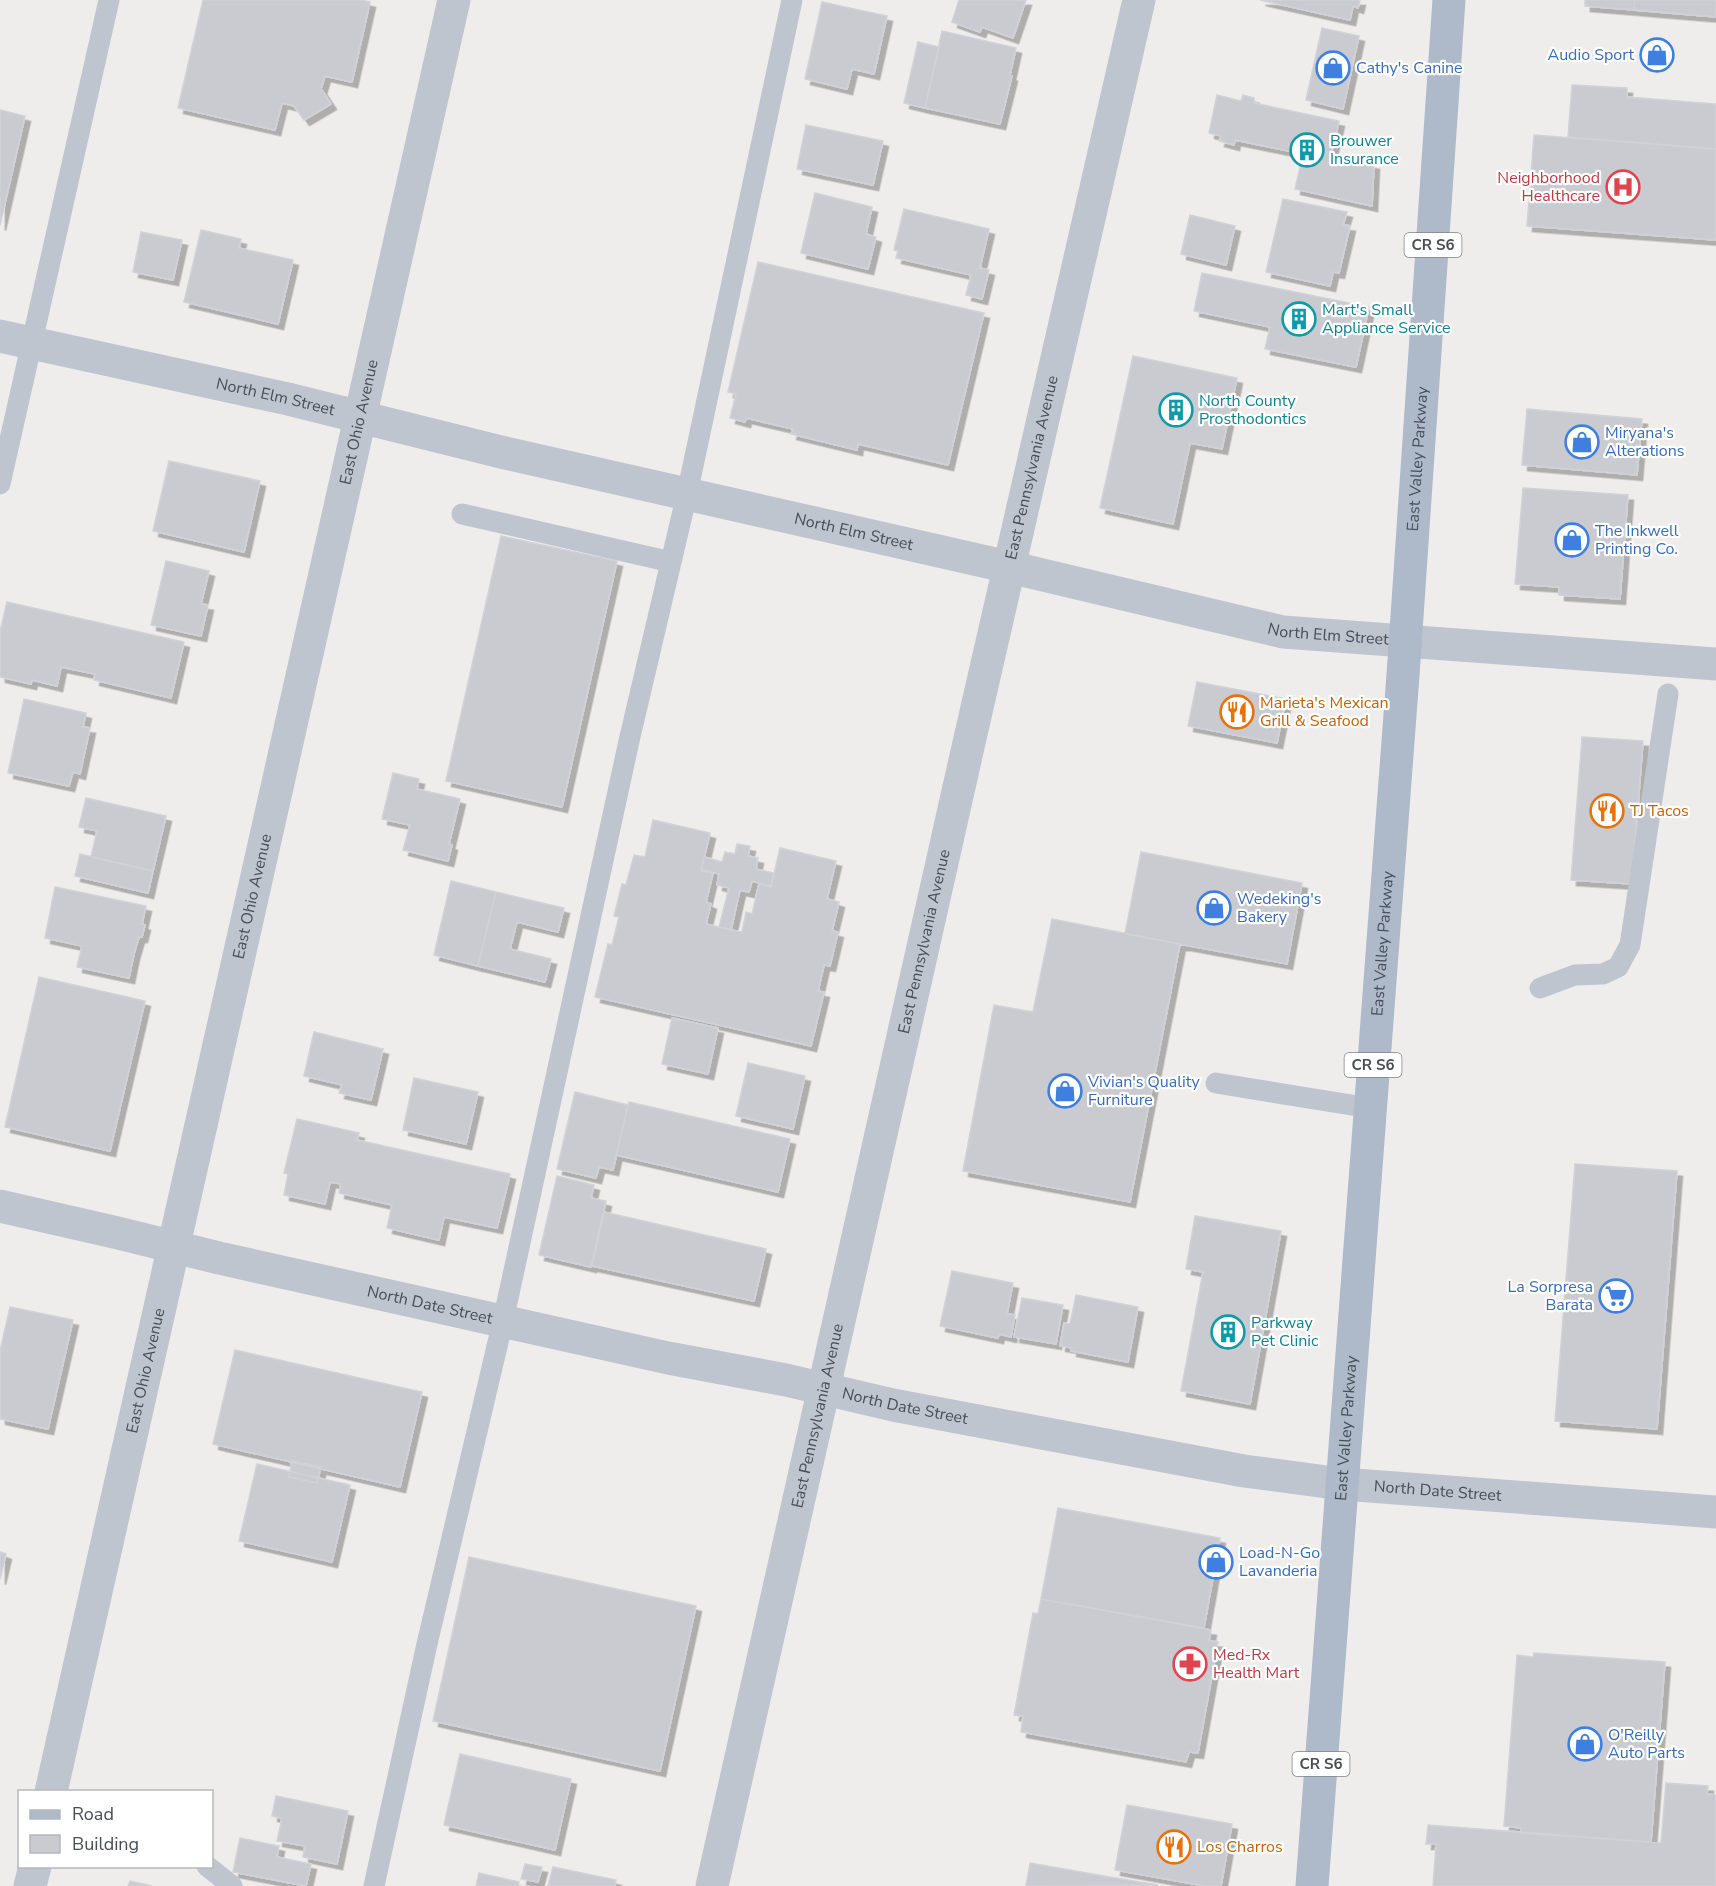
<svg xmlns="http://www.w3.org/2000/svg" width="1716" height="1886" font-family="'Nunito Sans',sans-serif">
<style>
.building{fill:#cacbd1;stroke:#d1d2d8;stroke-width:1.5;filter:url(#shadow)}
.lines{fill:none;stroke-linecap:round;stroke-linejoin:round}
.service{stroke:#bfc5ce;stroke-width:21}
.minor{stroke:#bfc5ce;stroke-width:33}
.primary{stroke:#aeb9c9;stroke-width:33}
.labels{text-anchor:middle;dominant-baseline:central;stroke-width:4.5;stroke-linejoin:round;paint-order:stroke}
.shield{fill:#fff;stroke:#7e838a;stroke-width:1.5}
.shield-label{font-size:15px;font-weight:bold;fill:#474e58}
.shop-label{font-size:16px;fill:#366cbe;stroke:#fff;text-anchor:start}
.culture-label{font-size:16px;fill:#0d838f;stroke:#fff;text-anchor:start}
.health-label{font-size:16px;fill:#be3a42;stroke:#fff;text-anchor:end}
.street-label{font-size:16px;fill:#474e58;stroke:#fff}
.food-label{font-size:16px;fill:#c56008;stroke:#fff;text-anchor:start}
</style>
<defs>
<filter id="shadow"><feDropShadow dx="5.5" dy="5.5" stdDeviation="0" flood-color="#0004"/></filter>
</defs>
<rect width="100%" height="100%" fill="#efedec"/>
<path class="building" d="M203,0H361L370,2L352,82L325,76L321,89L331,104L304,120L294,106L282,103L275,130L178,108Z
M959,0H1026L1013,38L982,27L980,32L952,22Z
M1260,0H1360L1358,8L1353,6L1350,20Z
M1585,0H1635L1634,10L1585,6Z
M1635,0H1716V17L1634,10Z
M822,2L887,16L874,74L852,69L847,89L805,79Z
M1322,28L1359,36L1343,109L1306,100Z
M942,31L1016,48L1010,75L1012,76L1000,124L925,108Z
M918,42L939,47L925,108L904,103Z
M1572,85L1627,88V97L1716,104V149L1568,137Z
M1217,95L1241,101L1243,95L1254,98V103L1339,121L1331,155L1374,164L1372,206L1295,189L1303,154L1235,140L1234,145L1219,141L1221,136L1209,133Z
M0,110L25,116L0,225Z
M806,125L883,141L873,185L797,169Z
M1534,135L1716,149V240L1527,226Z
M815,193L872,207L866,234L876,237L868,269L801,253Z
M1283,199L1347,212L1343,225L1350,226L1339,273L1333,272L1330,286L1266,272Z
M904,209L989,229L980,268L989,270L982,299L966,295L971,275L896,258L898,251L894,250Z
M1190,215L1235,226L1226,265L1181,254Z
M201,230L241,239L239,248L293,260L278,324L184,302Z
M141,232L182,240L173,280L133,272Z
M758,262L984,313L948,465L858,444L857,450L791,434L793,429L746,418L745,422L730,418L736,394L728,392Z
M1202,273L1369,307L1356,367L1265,349L1270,327L1194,311Z
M1133,356L1237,378L1222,449L1190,443L1173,524L1100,508Z
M1527,409L1642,419L1637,475L1522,465Z
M169,461L260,481L244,552L153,531Z
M1523,488L1628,495L1620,599L1559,595V587L1515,584Z
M501,536L617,561L562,807L446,781Z
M166,561L209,571L201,604L208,605L201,636L151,625Z
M7,602L184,642L171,698L94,680L95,674L61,667L57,686L32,680L31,684L0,677V631Z
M1197,682L1286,699L1277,743L1188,726Z
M24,699L86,713L83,727L90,728L80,774L73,772L69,786L8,773Z
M1582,737L1643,741L1632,884L1571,880Z
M393,773L419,779L417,789L460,799L449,844L452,845L448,861L403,850L410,825L382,819Z
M86,798L166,816L153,871L91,857L97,831L79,827Z
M653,820L710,833L701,871L713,873L706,902L711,904L706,924L731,930L742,932L746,912L752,914L759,884L771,887L780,848L836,861L827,899L839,902L832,931L838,932L830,966L824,965L818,991L824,992L811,1046L595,997L608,944L612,945L619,917L614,916L622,884L626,885L634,855L645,857Z
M737,844L750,846L748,856L758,858L756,869L774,873L771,886L752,881L749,892L740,890L731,930L719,927L729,888L717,885L719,874L701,869L704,857L722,862L725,852L735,854Z
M1141,852L1302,883L1287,964L1125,934Z
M80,854L153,871L148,893L75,876Z
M451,881L496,892L478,966L434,955Z
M55,887L146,906L142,924L145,925L142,937H139L134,954L129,978L77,967L82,946L45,938Z
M496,892L564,908L558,932L517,922L510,949L551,959L545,982L478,966Z
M1052,919L1180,944L1130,1202L963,1171L994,1005L1033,1012Z
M39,977L145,1001L110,1151L5,1127Z
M672,1018L718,1028L708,1074L662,1064Z
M314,1032L383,1049L371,1100L339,1093L342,1085L304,1076Z
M748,1063L805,1076L793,1129L736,1116Z
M414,1078L478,1092L466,1144L403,1130Z
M575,1092L628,1105L613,1170L599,1167L596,1178L557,1169Z
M629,1102L790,1139L778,1192L616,1155Z
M297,1119L359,1133L357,1140L510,1174L497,1228L444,1217L439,1240L387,1228L392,1205L339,1193L341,1184L330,1182L325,1204L284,1195L288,1174L284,1173Z
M1575,1164L1677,1171L1657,1429L1555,1421Z
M557,1176L594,1185L591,1198L606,1201L591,1267L539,1255Z
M604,1212L766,1249L754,1301L592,1266Z
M1195,1216L1281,1231L1250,1404L1181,1391L1203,1272L1186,1269Z
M952,1271L1013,1283L1007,1314L1015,1315L1011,1337L999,1334L998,1338L940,1326Z
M1076,1295L1138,1307L1128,1362L1071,1351L1072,1348L1060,1346L1064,1323L1070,1324Z
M1022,1298L1063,1305L1056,1344L1014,1337Z
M10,1307L73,1320L48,1429L0,1419V1351Z
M235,1350L422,1392L400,1487L213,1444Z
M292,1461L321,1467L317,1483L289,1477Z
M257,1464L350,1485L332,1562L239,1541Z
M1058,1508L1220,1538L1204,1628L1041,1599Z
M0,1552L6,1554L0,1579Z
M469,1557L696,1606L660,1771L433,1721Z
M1041,1599L1211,1630L1209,1641L1218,1642L1198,1753L1189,1752L1186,1762L1021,1732L1023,1716L1014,1715L1033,1613L1038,1614Z
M1534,1653L1665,1662L1651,1842L1521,1833V1828L1504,1826L1517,1655L1533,1657Z
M460,1754L571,1779L555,1850L444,1825Z
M1666,1783L1708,1786L1707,1794L1716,1795V1886H1433L1436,1844H1426L1428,1825L1661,1843Z
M276,1796L348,1811L337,1864L303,1857L305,1846L277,1841L282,1818L272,1816Z
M1127,1805L1232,1824L1221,1886H1205L1115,1870Z
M240,1838L279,1846L277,1857L311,1864L306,1886L233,1872Z
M1030,1863L1104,1876L1158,1885L1026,1886Z
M525,1864L542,1867L538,1882L521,1879Z
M553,1867L616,1880L615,1886H548Z
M479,1873L519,1882L518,1886H476Z
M130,1881L152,1886H128Z"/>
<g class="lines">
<path class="service" d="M0,484L109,0
M462,514L671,562
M1540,988L1575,975L1603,974L1618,967L1630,945L1668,694
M1216,1083L1370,1108
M207,1866L232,1886
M374,1886L427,1644L503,1321L629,741L687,494L792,0"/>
<g class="minor">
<path id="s1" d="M0,336L288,399L501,452L1009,567L1283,632L1716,664"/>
<path id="s2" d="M0,1206L118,1233L219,1258L668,1358L786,1380L893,1405L1244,1471L1342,1484L1716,1512"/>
<path id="s3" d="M51,1792L454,0"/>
<path d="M30,1886L35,1866"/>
<path id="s4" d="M712,1886L968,747L1139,0"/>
</g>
<path class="primary" id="s5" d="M1312,1886L1403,675L1449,0"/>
</g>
<defs>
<symbol id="shop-ring" viewBox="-11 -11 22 22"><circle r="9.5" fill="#fff" stroke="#3f7fe0" stroke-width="1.5"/><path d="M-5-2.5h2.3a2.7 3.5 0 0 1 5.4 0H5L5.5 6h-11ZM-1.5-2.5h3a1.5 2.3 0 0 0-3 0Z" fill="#3f7fe0"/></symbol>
<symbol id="building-ring" viewBox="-11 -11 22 22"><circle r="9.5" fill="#fff" stroke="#0f9aa8" stroke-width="1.5"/><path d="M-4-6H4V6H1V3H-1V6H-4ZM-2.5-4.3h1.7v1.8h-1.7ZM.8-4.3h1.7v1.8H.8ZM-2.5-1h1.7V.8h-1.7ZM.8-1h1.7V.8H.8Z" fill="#0f9aa8"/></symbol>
<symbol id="hospital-ring" viewBox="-11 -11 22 22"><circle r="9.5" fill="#fff" stroke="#e0444e" stroke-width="1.5"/><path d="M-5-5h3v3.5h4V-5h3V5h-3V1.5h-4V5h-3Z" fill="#e0444e"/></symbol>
<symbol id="restaurant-ring" viewBox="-11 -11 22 22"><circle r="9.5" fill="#fff" stroke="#e8710a" stroke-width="1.5"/><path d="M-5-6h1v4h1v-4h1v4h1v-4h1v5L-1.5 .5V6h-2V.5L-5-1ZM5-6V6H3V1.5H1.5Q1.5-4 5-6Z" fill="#e8710a"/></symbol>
<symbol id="supermarket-ring" viewBox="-11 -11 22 22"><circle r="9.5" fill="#fff" stroke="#3f7fe0" stroke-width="1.5"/><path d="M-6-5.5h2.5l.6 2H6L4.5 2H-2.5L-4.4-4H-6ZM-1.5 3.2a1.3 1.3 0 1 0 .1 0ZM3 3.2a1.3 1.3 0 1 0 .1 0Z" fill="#3f7fe0"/></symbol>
<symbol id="pharmacy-ring" viewBox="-11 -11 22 22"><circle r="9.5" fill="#fff" stroke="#e0444e" stroke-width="1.5"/><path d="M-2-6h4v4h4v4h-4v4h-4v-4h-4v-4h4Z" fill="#e0444e"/></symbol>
</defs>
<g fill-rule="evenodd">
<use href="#shop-ring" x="1638" y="36" width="38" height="38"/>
<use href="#shop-ring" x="1314" y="49" width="38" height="38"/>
<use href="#building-ring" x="1288" y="131" width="38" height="38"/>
<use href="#hospital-ring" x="1604" y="168" width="38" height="38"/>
<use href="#building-ring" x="1280" y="300" width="38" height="38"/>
<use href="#building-ring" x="1157" y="391" width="38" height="38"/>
<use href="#shop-ring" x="1563" y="423" width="38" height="38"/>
<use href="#shop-ring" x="1553" y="521" width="38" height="38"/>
<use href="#restaurant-ring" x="1218" y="693" width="38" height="38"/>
<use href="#restaurant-ring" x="1588" y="792" width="38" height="38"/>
<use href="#shop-ring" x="1195" y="889" width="38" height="38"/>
<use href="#shop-ring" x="1046" y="1072" width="38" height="38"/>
<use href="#supermarket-ring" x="1597" y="1277" width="38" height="38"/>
<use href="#building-ring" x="1209" y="1313" width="38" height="38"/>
<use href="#shop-ring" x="1197" y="1543" width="38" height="38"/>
<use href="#pharmacy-ring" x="1171" y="1645" width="38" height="38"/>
<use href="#shop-ring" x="1566" y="1725" width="38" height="38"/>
<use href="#restaurant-ring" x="1155" y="1828" width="38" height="38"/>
</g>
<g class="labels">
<g class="shield">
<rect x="1404.5" y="233" width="57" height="24" rx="4.5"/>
<rect x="1344.5" y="1053" width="57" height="24" rx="4.5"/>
<rect x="1292.5" y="1752" width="57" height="24" rx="4.5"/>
</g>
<g class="shield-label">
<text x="1433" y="245">CR S6</text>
<text x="1373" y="1065">CR S6</text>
<text x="1321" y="1764">CR S6</text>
</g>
<g class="shop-label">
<text x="1634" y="55" text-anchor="end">Audio Sport</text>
<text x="1356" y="68">Cathy's Canine</text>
<text x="1605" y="433">Miryana's<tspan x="1605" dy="18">Alterations</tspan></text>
<text x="1595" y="531">The Inkwell<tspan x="1595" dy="18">Printing Co.</tspan></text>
<text x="1237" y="899">Wedeking's<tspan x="1237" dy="18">Bakery</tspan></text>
<text x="1088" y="1082">Vivian's Quality<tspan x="1088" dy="18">Furniture</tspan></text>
<text x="1593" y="1287" text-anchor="end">La Sorpresa<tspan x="1593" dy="18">Barata</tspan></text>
<text x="1239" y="1553">Load-N-Go<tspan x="1239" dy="18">Lavanderia</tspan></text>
<text x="1608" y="1735">O'Reilly<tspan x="1608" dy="18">Auto Parts</tspan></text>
</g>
<g class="culture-label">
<text x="1330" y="141">Brouwer<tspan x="1330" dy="18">Insurance</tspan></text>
<text x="1322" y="310">Mart's Small<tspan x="1322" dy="18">Appliance Service</tspan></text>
<text x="1199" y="401">North County<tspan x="1199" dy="18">Prosthodontics</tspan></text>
<text x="1251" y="1323">Parkway<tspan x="1251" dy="18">Pet Clinic</tspan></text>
</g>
<g class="health-label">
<text x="1600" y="178">Neighborhood<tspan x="1600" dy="18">Healthcare</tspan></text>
<text x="1213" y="1655" text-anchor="start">Med-Rx<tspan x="1213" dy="18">Health Mart</tspan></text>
</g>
<g class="street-label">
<text stroke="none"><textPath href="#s1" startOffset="282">North Elm Street</textPath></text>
<text stroke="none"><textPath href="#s3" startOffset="1404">East Ohio Avenue</textPath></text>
<text stroke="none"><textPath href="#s5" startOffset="1431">East Valley Parkway</textPath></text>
<text stroke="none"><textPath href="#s4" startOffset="1454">East Pennsylvania Avenue</textPath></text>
<text stroke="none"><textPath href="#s1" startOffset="876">North Elm Street</textPath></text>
<text stroke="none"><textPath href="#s1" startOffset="1362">North Elm Street</textPath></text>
<text stroke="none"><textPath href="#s3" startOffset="918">East Ohio Avenue</textPath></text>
<text stroke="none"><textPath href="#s4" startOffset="968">East Pennsylvania Avenue</textPath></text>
<text stroke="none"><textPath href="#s5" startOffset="945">East Valley Parkway</textPath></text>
<text stroke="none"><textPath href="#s2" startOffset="441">North Date Street</textPath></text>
<text stroke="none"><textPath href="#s3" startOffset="432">East Ohio Avenue</textPath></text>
<text stroke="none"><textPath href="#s2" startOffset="927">North Date Street</textPath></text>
<text stroke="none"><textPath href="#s4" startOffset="482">East Pennsylvania Avenue</textPath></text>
<text stroke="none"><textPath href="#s5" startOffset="459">East Valley Parkway</textPath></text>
<text stroke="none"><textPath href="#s2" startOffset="1467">North Date Street</textPath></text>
</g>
<g class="food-label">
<text x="1260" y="703">Marieta's Mexican<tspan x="1260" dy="18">Grill &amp; Seafood</tspan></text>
<text x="1630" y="811">TJ Tacos</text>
<text x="1197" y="1847">Los Charros</text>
</g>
</g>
<rect x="18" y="1790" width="195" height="78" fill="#ffffff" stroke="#b5b8bc" stroke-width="1.5"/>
<rect x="30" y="1810" width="30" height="9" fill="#aeb9c9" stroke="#b5b8bc" stroke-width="1.5"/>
<text x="72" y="1820" font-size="18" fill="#474e58">Road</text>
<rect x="30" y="1835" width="30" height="18" fill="#cacbd1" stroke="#b5b8bc" stroke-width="1.5"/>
<text x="72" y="1850" font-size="18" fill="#474e58">Building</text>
</svg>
